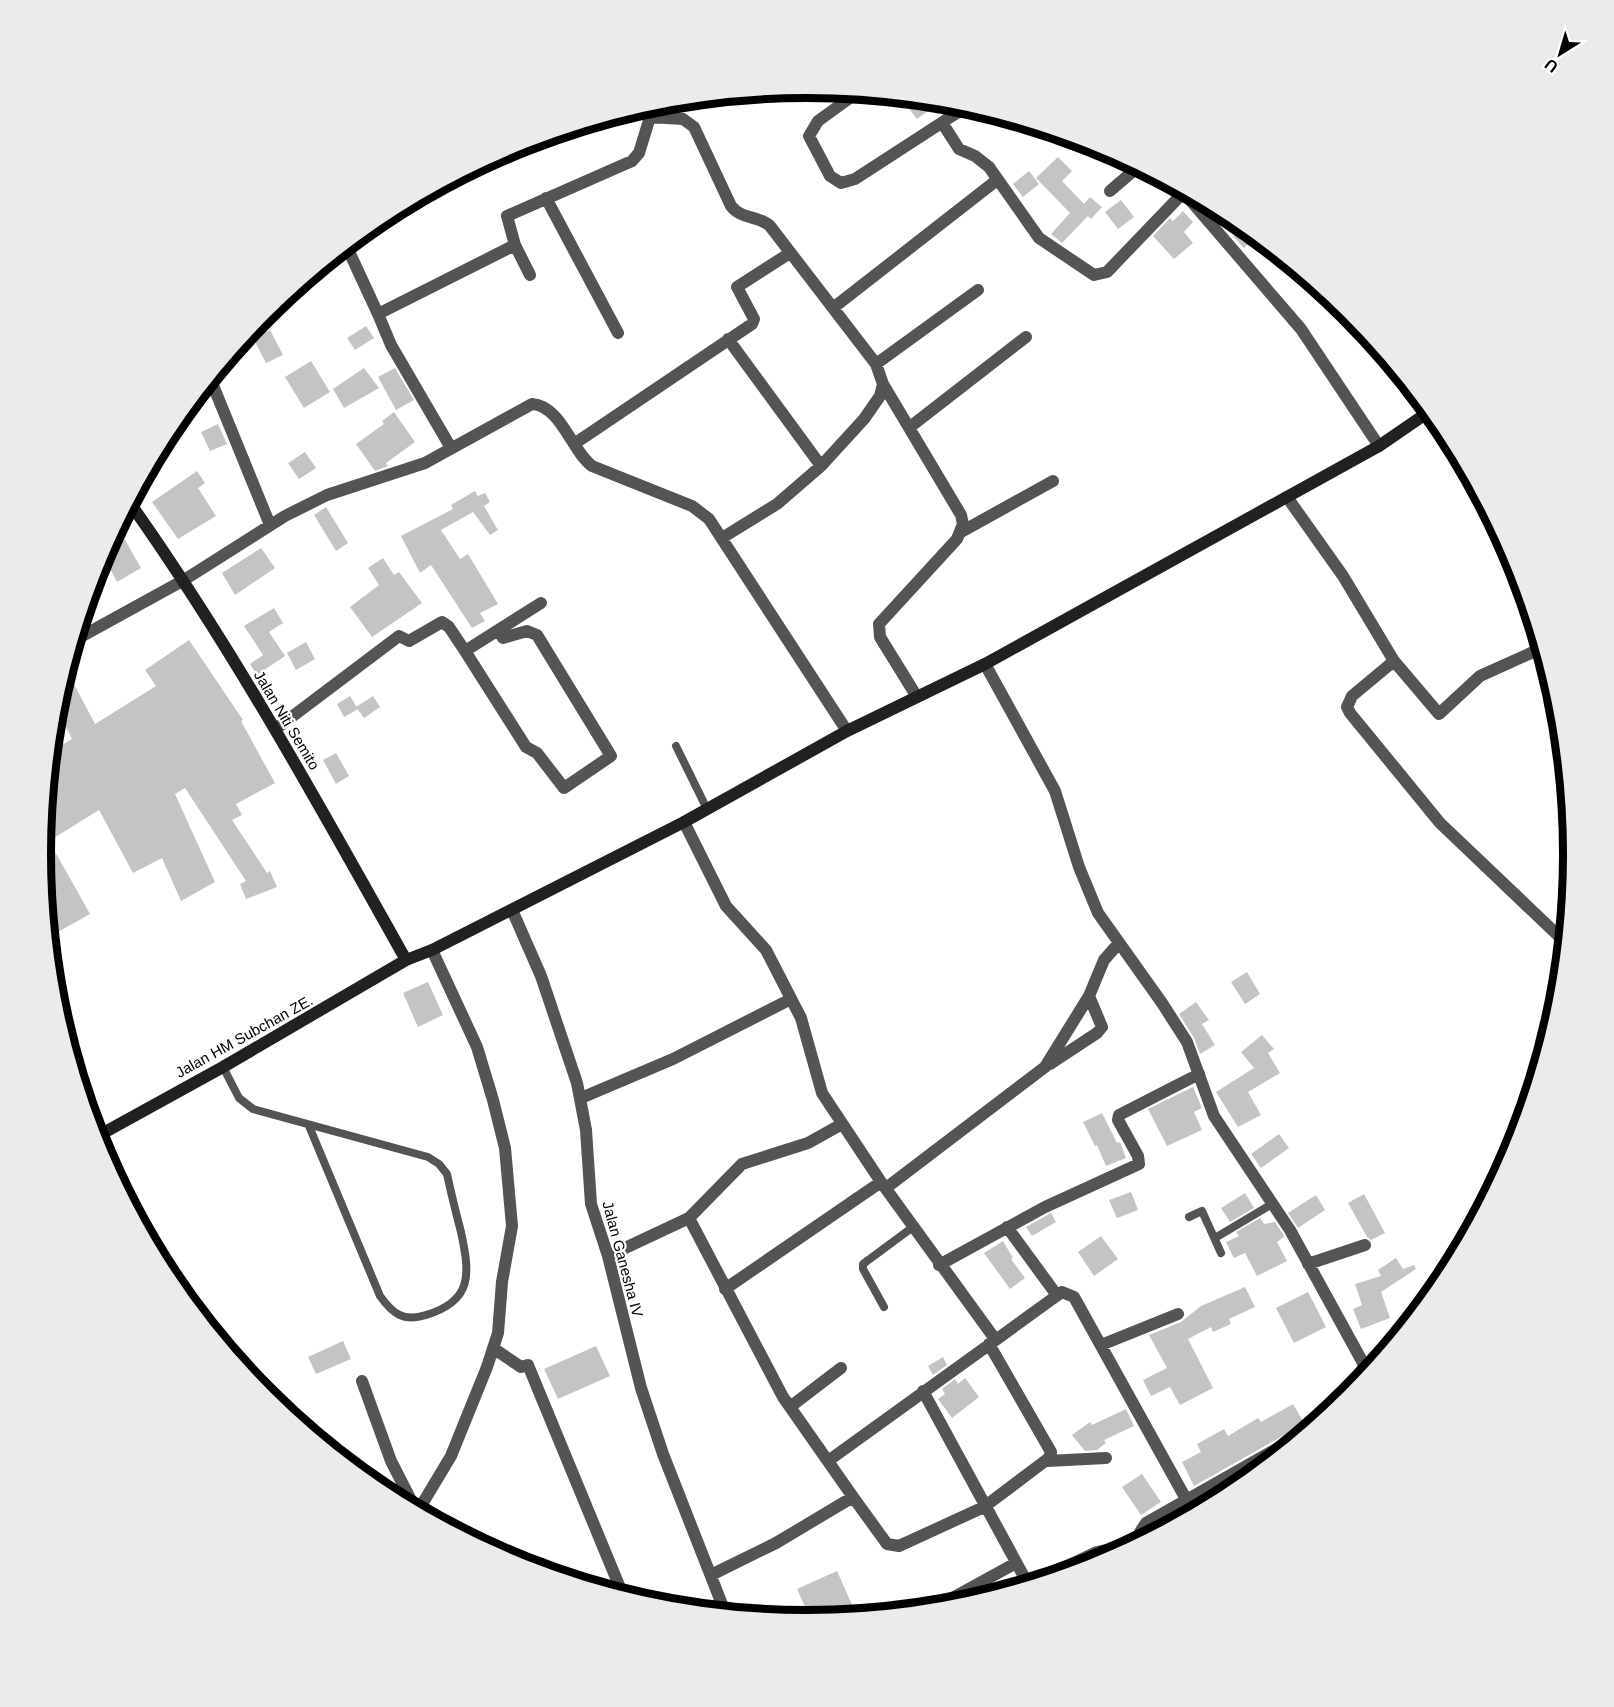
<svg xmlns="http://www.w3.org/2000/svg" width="1614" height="1707" font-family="Helvetica,sans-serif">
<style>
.building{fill:#c4c4c4}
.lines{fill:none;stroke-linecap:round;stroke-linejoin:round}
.lane{stroke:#545454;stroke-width:8}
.street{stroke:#545454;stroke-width:12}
.secondary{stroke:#212121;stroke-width:12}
.labels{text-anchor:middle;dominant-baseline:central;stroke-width:4.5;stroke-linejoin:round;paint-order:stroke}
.street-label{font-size:15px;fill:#000;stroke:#fff}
.rim{fill:none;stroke:#000;stroke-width:8}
</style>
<rect width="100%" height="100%" fill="#fff"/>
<path class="building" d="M899,96L924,99L932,108L917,119Z
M1058,157L1072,171L1062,181L1084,204L1090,197L1102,207L1091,219L1088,216L1062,243L1051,234L1070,213L1036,178Z
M1029,171L1039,184L1023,197L1013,184Z
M1121,200L1134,217L1118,229L1105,212Z
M1183,211L1193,222L1184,232L1193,243L1174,259L1153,236L1170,218L1173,221Z
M1245,226L1257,236L1244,248L1233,236Z
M366,326L374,338L355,350L347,338Z
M270,330L283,355L266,363L253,338Z
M311,361L330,392L304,408L285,377Z
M364,368L379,388L344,408L333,389Z
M395,368L414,400L396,410L378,377Z
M394,412L415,442L386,463L388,466L375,471L356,444L384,424L382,421Z
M218,424L227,444L210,451L201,432Z
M305,452L316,468L299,479L288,463Z
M197,471L205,483L198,488L216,516L178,539L152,502Z
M475,491L478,496L485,493L490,502L484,506L498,530L490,535L473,512L441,530L460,559L468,554L498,604L480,613L485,621L472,628L431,565L420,573L401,536L453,509L451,505Z
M326,507L348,543L336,551L314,515Z
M117,526L141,568L117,582L102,554Z
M261,548L275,568L235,595L222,573Z
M383,558L394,575L399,572L422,603L372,637L350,607L379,585L368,568Z
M274,608L283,623L269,632L285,656L257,675L250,664L263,655L244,626Z
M189,640L243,720L241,721L275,783L236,804L242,815L232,820L267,873L270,871L277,887L246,899L240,884L246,881L185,788L175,794L215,882L181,901L162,858L133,873L99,810L49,841L90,914L49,937L40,853L50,752L72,739L55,706L66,669L95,724L156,686L145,670Z
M306,642L315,659L296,670L287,653Z
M350,696L358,709L344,717L337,704Z
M373,696L380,707L364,718L356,707Z
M336,753L349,776L336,784L323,760Z
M1247,972L1260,994L1245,1004L1231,982Z
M428,982L443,1015L418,1027L403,993Z
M1196,1002L1209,1020L1202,1024L1215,1045L1200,1054L1194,1038L1179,1014Z
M1262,1035L1274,1049L1268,1053L1280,1073L1248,1092L1261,1115L1238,1127L1216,1092L1254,1068L1241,1052Z
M1193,1087L1202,1108L1194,1112L1202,1130L1167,1146L1148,1109Z
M1102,1113L1117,1143L1120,1142L1126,1158L1106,1166L1097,1145L1095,1146L1083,1122Z
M1279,1134L1289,1148L1261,1168L1251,1154Z
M1131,1192L1138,1210L1117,1218L1109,1200Z
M1245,1193L1254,1208L1230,1222L1221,1208Z
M1364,1194L1385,1233L1371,1240L1367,1237L1348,1203Z
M1316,1195L1325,1210L1298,1228L1288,1213Z
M1051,1213L1056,1222L1032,1236L1026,1227Z
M1260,1218L1264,1224L1275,1222L1283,1234L1284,1237L1277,1242L1287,1261L1257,1276L1245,1253L1234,1258L1226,1242L1239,1236L1236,1232Z
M1101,1236L1118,1259L1094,1276L1078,1252Z
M1003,1241L1013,1258L1011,1259L1025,1278L1010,1289L984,1253Z
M1396,1258L1403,1269L1414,1265L1416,1269L1381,1292L1390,1318L1361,1329L1353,1309L1362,1305L1355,1284L1381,1276L1378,1270Z
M1245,1287L1255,1307L1229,1319L1231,1324L1213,1332L1211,1327L1188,1339L1213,1388L1180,1405L1170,1387L1151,1396L1143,1380L1167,1368L1149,1335L1181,1322L1201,1306Z
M1308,1292L1326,1327L1294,1343L1276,1308Z
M343,1341L351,1359L316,1374L308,1357Z
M596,1346L610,1376L558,1399L544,1369Z
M943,1357L947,1365L933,1375L928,1366Z
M965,1378L979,1397L952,1418L938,1399L945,1394L942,1389L955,1379L958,1384Z
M1293,1404L1306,1426L1295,1429L1194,1486L1182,1462L1201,1452L1197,1444L1224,1429L1228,1436L1258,1418L1261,1422Z
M1126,1409L1134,1426L1104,1440L1106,1443L1097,1450L1085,1451L1072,1435L1090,1422L1092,1425Z
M1142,1474L1161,1502L1141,1515L1122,1487Z
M1240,1479L1242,1483L1233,1491L1205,1506L1202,1501Z
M837,1571L853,1607L830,1618L811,1620L797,1589Z"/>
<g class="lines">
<path class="lane" d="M676,746L707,809
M223,1067L239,1098L253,1109L428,1157L439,1164L447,1174C451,1193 456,1213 461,1232C470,1274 473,1301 426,1315C403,1322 393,1314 380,1296L309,1126
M1189,1217L1202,1211L1221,1253
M1215,1238L1272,1204
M884,1307L863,1269V1264L913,1227"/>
<path class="street" d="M858,92L818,121L809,136L830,176L841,183L855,179L969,105
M640,107L650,117L683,119L694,127L731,206C742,220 758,215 770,226L876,364L883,384L880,396L864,419L821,466L777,504L722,538
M943,124L959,149L975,156L989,167L1039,238L1094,275L1107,272L1183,193
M1179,187L1301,329L1379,446
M1110,191L1139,166
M546,198L618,333
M346,245L378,314
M530,275L515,245L507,216L632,161L639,153L650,117
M833,308L997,180
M728,339L821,466
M876,364L978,290
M210,378L270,525
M883,384L961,515L963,524L957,539L879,624L880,637L917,697
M910,427L1026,337
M574,444L752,324L754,319L737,287L790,253
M451,448L391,345L378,314L515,245
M1287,497L1343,576L1394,661L1352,696L1347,707L1350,713L1440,823L1565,942
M961,532L1053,481
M499,631L503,638L527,631L537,635L611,756L564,788L537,753L526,747L465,651L541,603
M75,640L184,580L285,516L327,495L425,463L532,404C561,406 571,450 592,466L692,506L709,519L847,731
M1394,661L1439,714L1480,676L1542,648
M985,664L1055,791L1079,867L1098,913L1162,1003L1187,1042L1214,1116L1290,1230L1368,1372
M277,728L399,636L409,641L442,622L449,627L465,651
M684,822L726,906L766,950L801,1018L822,1093L881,1182L995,1339
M512,910L541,976L577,1083L586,1130L591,1204L608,1256L641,1388L663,1454L725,1612
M1050,1064L1097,1033L1102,1027L1089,996
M581,1098L673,1059L791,999
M886,1188L1045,1067L1089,996L1104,960L1118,944
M689,1218L783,1397L853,1497L776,1543L711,1575
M1007,1227L1056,1294
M608,1256L689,1218L742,1164L808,1143L842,1124
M1308,1264L1365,1245
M939,1265L1045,1207L1139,1164L1138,1156L1118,1120L1119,1115L1199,1074
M725,1289L881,1182
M1101,1345L1178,1314
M493,1348L521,1367L528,1365L623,1595
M362,1381L391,1461L416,1510
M923,1391L1028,1584
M790,1407L841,1368
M828,1461L1062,1292L1074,1297L1186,1499
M1047,1461L1106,1458
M853,1497L887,1544L899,1546L984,1507L1049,1458L1051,1452L989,1344
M418,1511L451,1456L487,1367L498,1333L502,1282L512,1226L505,1148L493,1100L477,1047L432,950
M1140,1540V1532L1146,1523L1299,1436
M542,1564L545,1571
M1057,1571L1097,1552L1120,1547L1139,1538
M936,1607L1016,1563"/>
<path class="secondary" d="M130,503C234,650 318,803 406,960
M96,1137L223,1067L406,960L432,950L684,822L847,731L985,664L1379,446L1430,411"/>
</g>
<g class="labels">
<g class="street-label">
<text transform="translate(287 720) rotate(59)">Jalan Niti Semito</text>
<text transform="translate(244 1036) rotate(-29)">Jalan HM Subchan ZE.</text>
<text transform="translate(623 1259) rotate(75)">Jalan Ganesha IV</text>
</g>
</g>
<path d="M0 0H1614V1707H0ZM51 854a756 756 0 1 1 1512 0a756 756 0 1 1-1512 0Z" fill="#ebebeb" fill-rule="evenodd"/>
<path class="rim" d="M51 854a756 756 0 1 1 1512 0a756 756 0 1 1-1512 0Z"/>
<g transform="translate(1560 54) rotate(217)" stroke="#ffffff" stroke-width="4.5" paint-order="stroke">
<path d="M0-4.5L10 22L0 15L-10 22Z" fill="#000000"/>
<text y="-9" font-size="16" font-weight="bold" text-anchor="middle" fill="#000000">U</text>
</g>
</svg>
